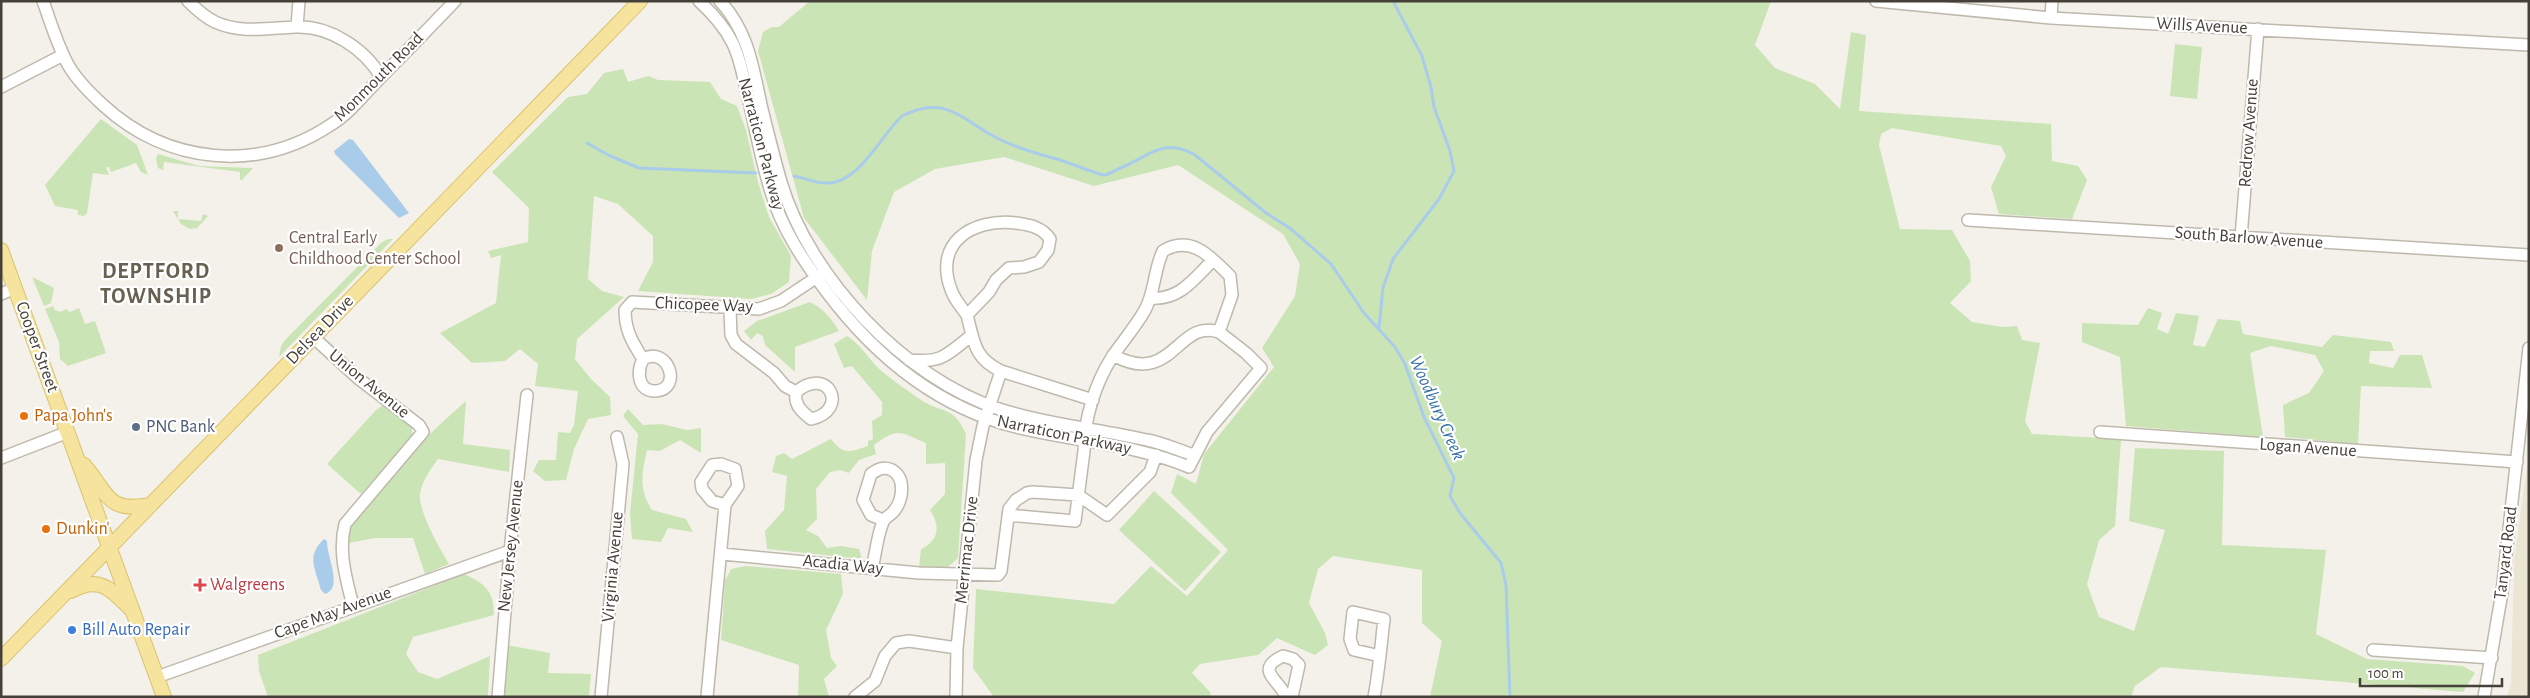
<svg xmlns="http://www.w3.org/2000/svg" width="2530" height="698" font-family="'Alegreya Sans',sans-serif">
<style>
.education{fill:#ebe6d4}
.green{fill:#cbe4b5}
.water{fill:#aacceb}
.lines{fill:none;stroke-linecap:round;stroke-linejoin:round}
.stream{stroke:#aacceb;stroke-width:3}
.minor-casing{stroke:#beb9ac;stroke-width:14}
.major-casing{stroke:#dbc26f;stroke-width:16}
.minor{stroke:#fff;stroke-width:11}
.major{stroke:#f6e49e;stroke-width:14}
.education-dot{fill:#8d6e63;stroke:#fff;stroke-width:2}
.food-dot{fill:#e8710a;stroke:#fff;stroke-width:2}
.service-dot{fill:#5c6f8a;stroke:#fff;stroke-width:2}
.health-dot{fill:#e0444e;stroke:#fff;stroke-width:2}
.shop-dot{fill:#3f7fe0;stroke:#fff;stroke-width:2}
.labels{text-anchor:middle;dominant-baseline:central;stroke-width:4.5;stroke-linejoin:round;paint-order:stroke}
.street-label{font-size:18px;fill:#464138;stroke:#fff}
.education-label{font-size:18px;fill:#785e54;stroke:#fff;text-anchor:start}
.food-label{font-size:18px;fill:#c56008;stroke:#fff;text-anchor:start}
.service-label{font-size:18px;fill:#4e5e75;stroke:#fff;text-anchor:start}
.health-label{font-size:18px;fill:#be3a42;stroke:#fff;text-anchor:start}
.shop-label{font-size:18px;fill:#366cbe;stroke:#fff;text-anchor:start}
.water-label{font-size:19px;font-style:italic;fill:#3972aa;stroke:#fff}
.district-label{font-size:22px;font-weight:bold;letter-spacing:1px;fill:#686050;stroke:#fff}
</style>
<rect width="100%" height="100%" fill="#f3f1e9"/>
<path class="education" d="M2529,453V697H2507L2511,684L2514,559Z"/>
<path class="green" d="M810,1H1771L1755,45L1775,68L1815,84L1840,109L1851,32L1866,35L1859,111L2051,124L2052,161L2078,166L2087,180L2072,219L1999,214L1991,187L2006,156L2001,146L1892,128L1881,134L1879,145L1900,229L1952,230L1970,261L1971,281L1950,303L1972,322L2002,327L2017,326L2022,340L2040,343L2025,421L2032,434L2121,439L2115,526L2099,540L2087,584L2099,617L2134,631L2165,530L2129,521L2135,448L2224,451L2222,545L2326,550L2316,634L2367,659L2463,666L2475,673L2463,692L2161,667L2135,686L2131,697H1430L1442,641L1422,623V570L1333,556L1318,569L1309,603L1325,633L1328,645L1315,655L1277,638L1258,655L1200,664L1192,673L1210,692L1211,697H994L973,668L976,589L1114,604L1151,566L1187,596L1228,550L1171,493L1177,474L1196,484L1204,454L1274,367L1262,348L1295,296L1300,264L1283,234L1178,165L1094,186L1004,157L935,169L894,192L872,251L867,300L804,218L758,51L763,32L772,27H779Z
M2175,44L2202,47L2197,99L2170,96Z
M623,69L628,82L648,76L658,80L710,82L721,99L737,106L746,130L758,182L769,217L791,256L789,282L771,294L751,299L638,291L653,262V236L618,204L594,196L588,279L602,291L624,297L577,339L575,359L591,379L610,397L611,415L588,419L574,449L566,480L545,481L533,471L539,460H556L558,432L570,433L574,425L578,391L535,386L538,364L520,349L505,361L472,363L440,333L496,303L501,255L491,258L488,251L528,242L529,208L492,172L568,97L587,94L604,73Z
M101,119L137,145L148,175L141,172L136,163L111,172L109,167H106L109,175L93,173L87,213L84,216L78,215V210L55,206L45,185Z
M158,154L199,166L253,168L242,180H240V172L164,162L163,170L158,168L156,159Z
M173,211H178V219L201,221L203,214L208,216L197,228L190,229L181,224Z
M388,239H393L279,357L281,346L285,340L381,243Z
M32,277L54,288L51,303L44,306Z
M810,302C824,309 831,318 839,331L795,347V372L765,345L763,336L757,333L751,340L744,331L757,321Z
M53,306L55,310L61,312L66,309L70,312L79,308L85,324L95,321L106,353L68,366L60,359L59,342L45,309Z
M2148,308L2162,313L2157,329L2168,334L2176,313L2199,316L2193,345L2205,347L2218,319L2240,321L2243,334L2322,347L2333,335L2391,342L2394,351H2370L2369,363L2393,368L2400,355H2422L2432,388L2361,386L2358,444L2285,437L2283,405L2309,393L2324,371L2315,355L2271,346L2250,353L2263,437L2126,426L2120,357L2082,342V323L2138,325Z
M847,336C860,344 867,356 877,367C890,379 907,390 921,400C943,414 954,406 966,434L958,558L946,569L919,568L921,549C940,540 940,525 930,510L945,494V463L926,464V443C899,432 899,427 874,445L876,454L859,460L849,473L840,470L830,472L816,489L817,519L806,530L818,536L827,548L841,546L859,549L862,559L767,549L765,531L784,510L787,476L772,472L776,456L784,453L792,459L831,439C844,456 849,452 868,446V441L873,439L872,421L882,415V402L852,366L844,368L834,344Z
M466,401L463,444L510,450L509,472L438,459C430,470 422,481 420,494C418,511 440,549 449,564L425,574L413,538H375L349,543C348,539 347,535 348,531C352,505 443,421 466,401Z
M386,403L412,424V436L361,494L327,464L376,410Z
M628,409L643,425L662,424L687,430L701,428V453L680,440L660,451L647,450C642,474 638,488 652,510L686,519L693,532L668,528L661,542L632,539L630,514L638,434L623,416Z
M1154,491L1221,552L1185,591L1119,530Z
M746,566L841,574L843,594L826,630L831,658L837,666L824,679L829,697H798L799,665L721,640L725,581L731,569Z
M464,574C485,584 494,590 494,615L413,637L406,654L418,672L437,679L490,656L488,697H268L259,671L258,655Z
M507,645L550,653L548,673L591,674L589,697H503Z"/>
<path class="water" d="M349,139L353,140L409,213L399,218L335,154L334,151Z
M324,539L327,541C326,555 344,588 325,594L321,590C315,568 306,556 324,539Z"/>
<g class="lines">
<path class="stream" d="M587,143L608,155L639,168L756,173
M794,176C804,178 818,184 828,183C860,182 881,135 902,116C947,93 962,121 999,139C1017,148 1037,154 1057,159C1068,162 1096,174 1104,175C1108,175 1114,171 1118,169C1148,158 1162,136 1195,155L1266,213L1291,229L1331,264L1364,313L1395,347L1405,364L1424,417L1454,478L1450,496L1460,513L1501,563L1506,585L1510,697
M1379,327L1383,288L1393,259L1439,199L1454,171L1450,151L1434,107L1431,87L1422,56L1393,1"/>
<defs>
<path id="minor" d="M43,1C51,23 58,48 70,68C78,81 91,94 103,105C167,164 258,174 332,124C351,112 365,93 381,77C406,52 430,27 455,1
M188,1C196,9 205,17 215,22C241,34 269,28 295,27C329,25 365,49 381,77
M699,1C712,13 724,26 732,42C740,57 743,76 747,93C755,126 761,160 771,192C782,229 803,260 826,291C874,355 936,407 1016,427C1073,441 1134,444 1189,467L1207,432L1261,368L1246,353L1219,332L1232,295L1230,276C1211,257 1191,234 1163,251C1154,269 1155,292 1145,310C1136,326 1123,341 1112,357C1095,384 1084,419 1084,451L1075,521L1008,515
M720,1C749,32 753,69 762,109C768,133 774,158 781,182C809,277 904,378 999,409C1046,424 1098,429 1147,440C1163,443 1178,450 1194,455
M1876,1L2051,18L2529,45
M2051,18L2052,1
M297,27L299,1
M1,87L63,55
M1968,220L2529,255
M2241,237L2258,29
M1,294L15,288
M1150,298C1179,301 1194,279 1213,260
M730,309L731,335L736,344L774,373L785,386L796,392C794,405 801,411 811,419C850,411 829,364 796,392
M967,315C962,308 955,300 952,292C932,243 972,218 1016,223C1030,225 1042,227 1050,239L1048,250L1039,262L1024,267L1009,268L996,280L989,292L967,315C974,342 974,358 1001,371L1093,400
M313,337L359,379L419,425L423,432L345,524C338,552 346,578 353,606
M1113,355C1173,388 1177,318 1219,332
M643,359C668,345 683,389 656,391C637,392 637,371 643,359C632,342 625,330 625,310L632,302L759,309L781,301L820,275
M909,360C944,363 946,355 972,335
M2100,432L2517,462
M1,458L68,432
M721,464L735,469L738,486L725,505L712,501L702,489L701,482L712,465Z
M722,554L919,573L998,575L1001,571L1009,509L1016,500L1027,493L1033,492L1078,495L1107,515L1150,472L1156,455
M872,568C876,553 877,536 883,522C885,517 891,515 894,511C903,500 906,478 892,470C884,466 878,469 871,474L863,500L871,515L883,520
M2373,650L2492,658
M157,677L510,551
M498,697L510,551L527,395
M601,697L623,464L617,437
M707,697L725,505
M855,697L875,681L885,656L896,643L909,641L957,648
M956,697L957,648L976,460L983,426L1001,371
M1286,697C1280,680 1253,670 1283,656L1293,659L1299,665L1292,697
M1374,697C1379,671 1381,645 1384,619L1353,612L1350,639L1354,650L1380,656
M2484,697L2502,592L2529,348"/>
<path id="major" d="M1,250L164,697
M84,465C109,494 106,513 151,505
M71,591C101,574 112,591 133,611
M1,659L640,1"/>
</defs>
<use href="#minor" class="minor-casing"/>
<use href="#major" class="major-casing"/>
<use href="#minor" class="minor"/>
<use href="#major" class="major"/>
</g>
<circle class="education-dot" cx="279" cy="248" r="5"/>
<g class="food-dot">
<circle cx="24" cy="416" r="5"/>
<circle cx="46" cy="529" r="5"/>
</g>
<circle class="service-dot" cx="136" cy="427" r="5"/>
<path class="health-dot" d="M197.5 577.5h5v5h5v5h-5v5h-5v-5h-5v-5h5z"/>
<circle class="shop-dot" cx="72" cy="630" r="5"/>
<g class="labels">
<g class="street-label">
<text transform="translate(2202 26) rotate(3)">Wills Avenue</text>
<text transform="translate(379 77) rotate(-45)">Monmouth Road</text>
<text transform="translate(2249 133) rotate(-86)">Redrow Avenue</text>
<text transform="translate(761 144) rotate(75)">Narraticon Parkway</text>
<text transform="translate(2249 238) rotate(4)">South Barlow Avenue</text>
<text transform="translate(704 305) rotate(2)">Chicopee Way</text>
<text transform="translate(320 330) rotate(-46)">Delsea Drive</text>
<text transform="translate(37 347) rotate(70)">Cooper Street</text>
<text transform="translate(369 384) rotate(39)">Union Avenue</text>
<text transform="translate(1064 435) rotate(12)">Narraticon Parkway</text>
<text transform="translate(2308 448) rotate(4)">Logan Avenue</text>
<text transform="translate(511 546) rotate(-84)">New Jersey Avenue</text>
<text transform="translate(967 550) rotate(-84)">Merrimac Drive</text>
<text transform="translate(2506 553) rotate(-83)">Tanyard Road</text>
<text transform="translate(843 565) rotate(6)">Acadia Way</text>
<text transform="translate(613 567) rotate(-85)">Virginia Avenue</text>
<text transform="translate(333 613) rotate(-20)">Cape May Avenue</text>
</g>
<g class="education-label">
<text x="289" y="238">Central Early<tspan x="289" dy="21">Childhood Center School</tspan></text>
</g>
<g class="food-label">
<text x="34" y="416">Papa John's</text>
<text x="56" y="529">Dunkin'</text>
</g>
<g class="service-label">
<text x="146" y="427">PNC Bank</text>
</g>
<g class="health-label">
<text x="210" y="585">Walgreens</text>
</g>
<g class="shop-label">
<text x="82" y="630">Bill Auto Repair</text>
</g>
<g class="water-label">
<text transform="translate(1437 408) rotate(66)">Woodbury Creek</text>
</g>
<g class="district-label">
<text x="156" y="271">DEPTFORD<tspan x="156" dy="25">TOWNSHIP</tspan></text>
</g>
</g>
<rect width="2530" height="698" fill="none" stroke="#464138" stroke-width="5"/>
<path d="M2360 678v8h142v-8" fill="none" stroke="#464138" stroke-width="2.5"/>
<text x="2368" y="678" font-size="15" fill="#464138" stroke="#ffffff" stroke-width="4" paint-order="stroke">100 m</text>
</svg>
